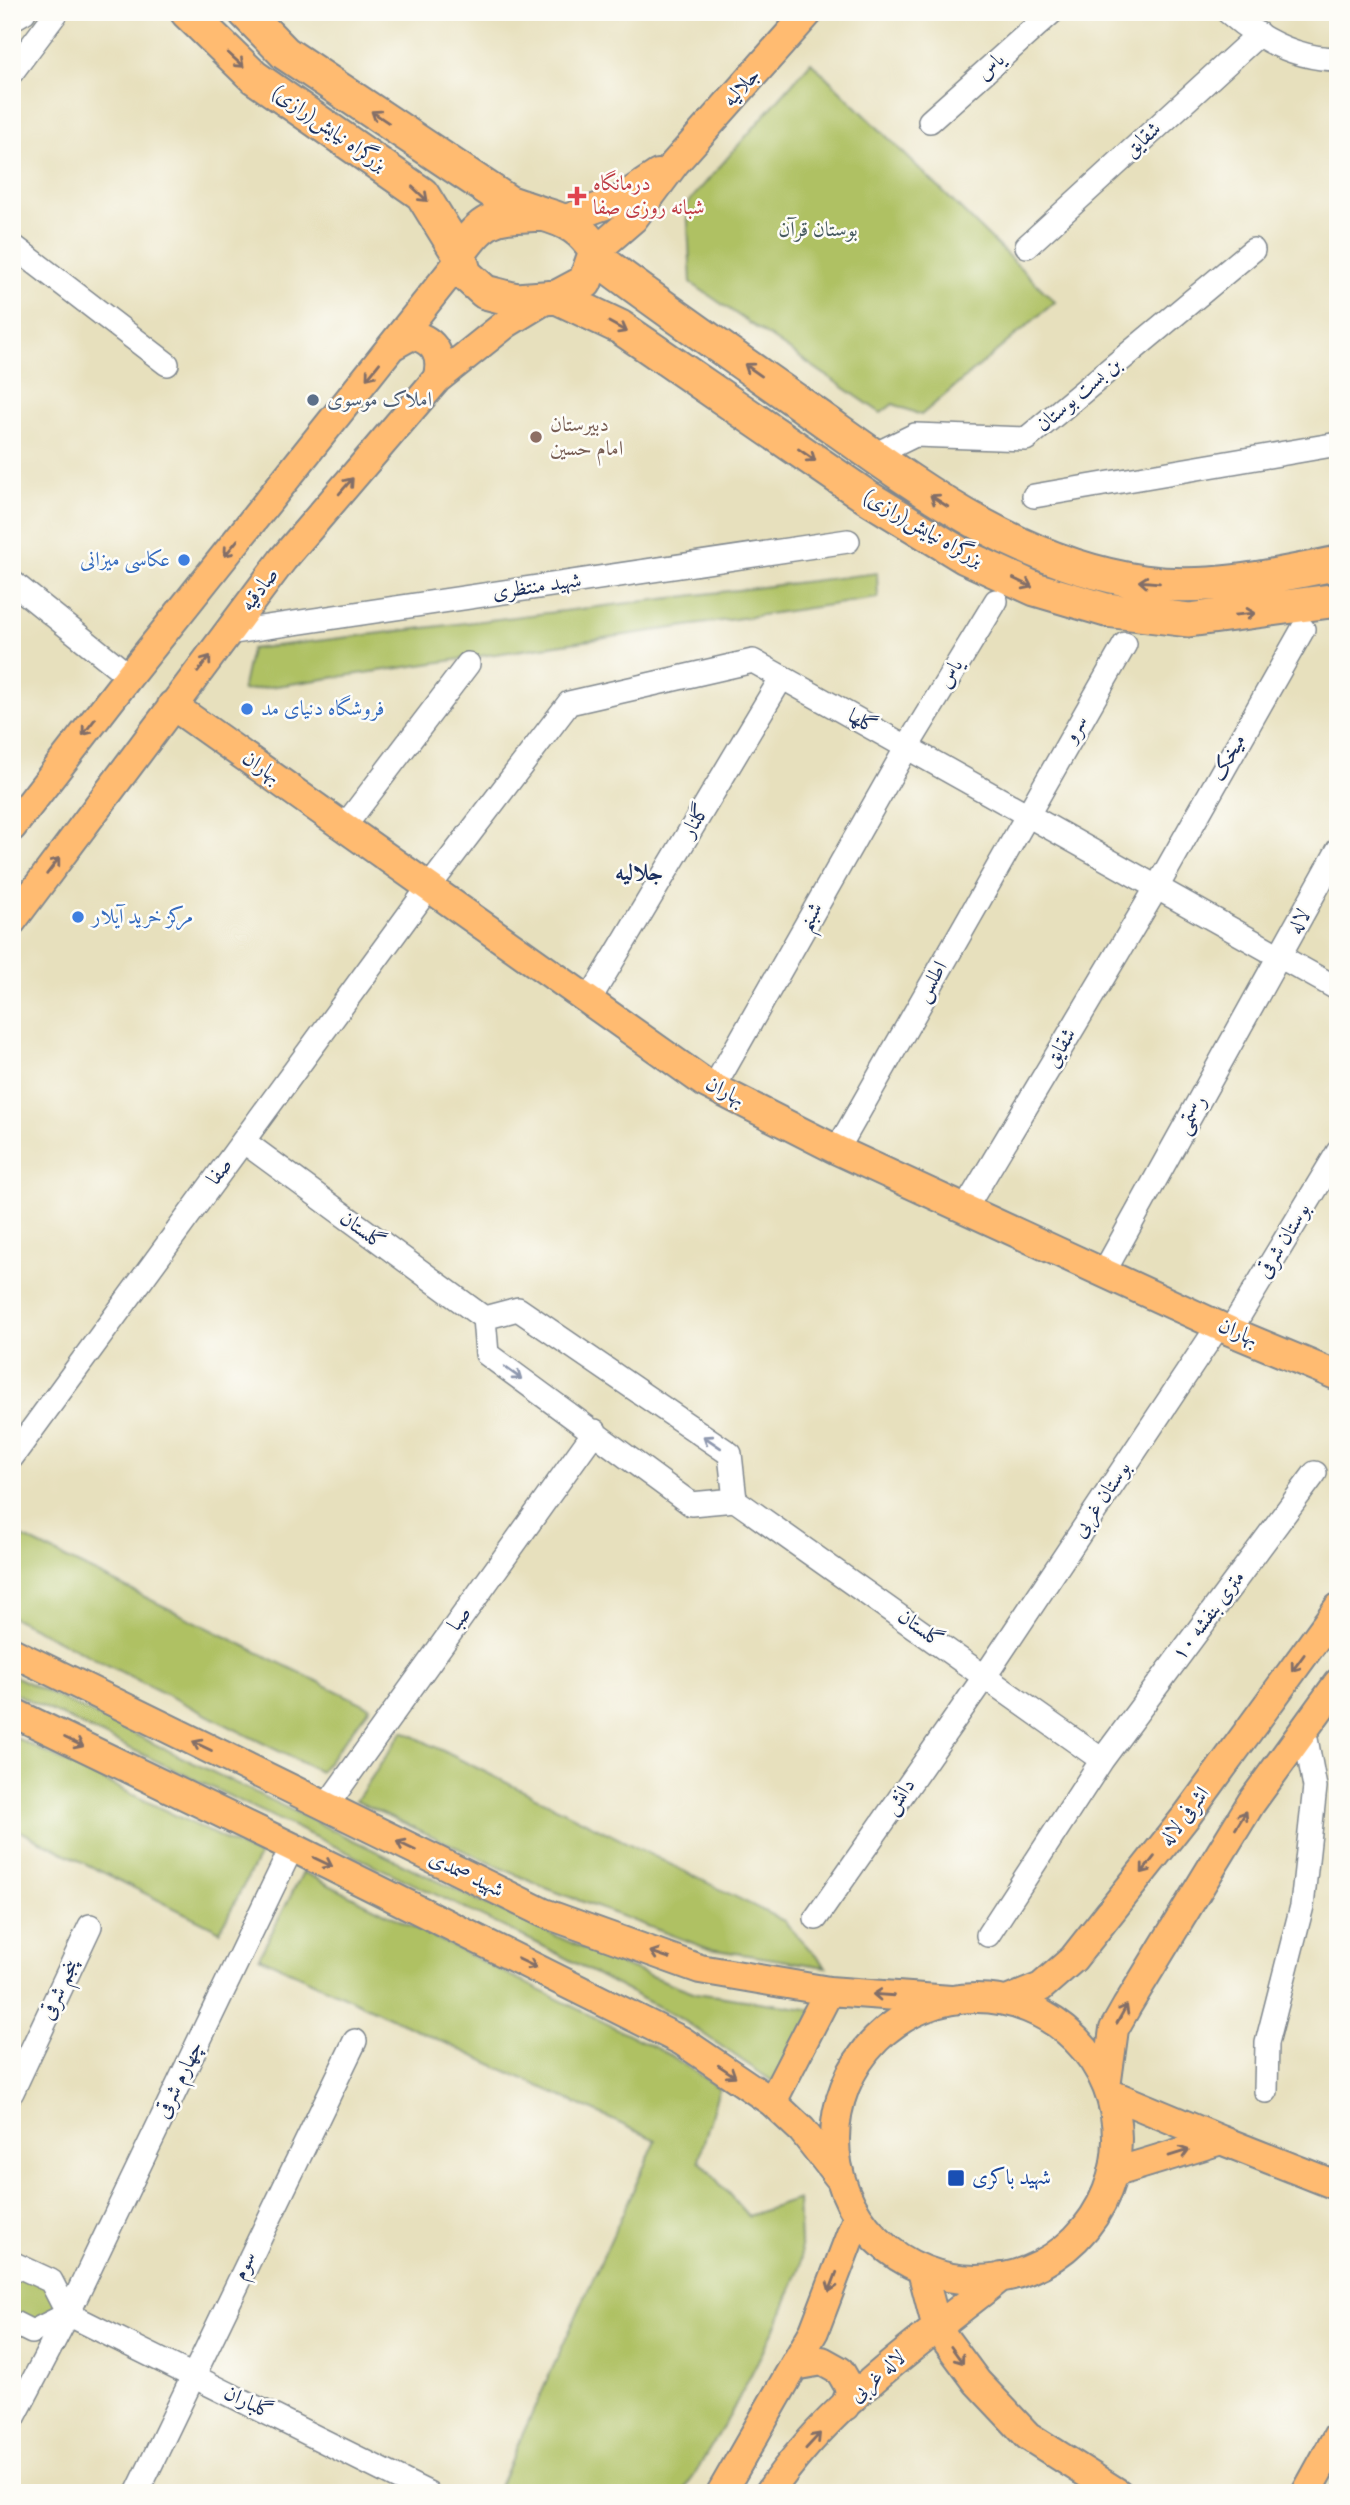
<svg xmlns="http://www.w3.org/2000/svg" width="1350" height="2505" font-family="'IM FELL English',Amiri,serif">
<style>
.green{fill:#afc164;stroke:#657861;stroke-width:2}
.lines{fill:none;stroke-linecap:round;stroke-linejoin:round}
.minor-casing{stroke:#81888e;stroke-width:26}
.major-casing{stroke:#81888e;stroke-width:32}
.highway-casing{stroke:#81888e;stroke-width:37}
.minor{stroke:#fff;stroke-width:23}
.major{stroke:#ffbb71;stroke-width:28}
.highway{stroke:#ffbb71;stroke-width:33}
.oneway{stroke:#826e67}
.oneway2{stroke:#8d97ae}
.health-dot{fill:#e0444e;stroke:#fdfcf7;stroke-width:2.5}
.service-dot{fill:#5c6f8a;stroke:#fdfcf7;stroke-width:2.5}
.education-dot{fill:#8d6e63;stroke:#fdfcf7;stroke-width:2.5}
.shop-dot{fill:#3f7fe0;stroke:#fdfcf7;stroke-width:2.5}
.transit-dot{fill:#1a4fb4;stroke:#fdfcf7;stroke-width:2.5}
.labels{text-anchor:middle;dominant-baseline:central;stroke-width:5;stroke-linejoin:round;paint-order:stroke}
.street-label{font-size:21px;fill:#1b2f5e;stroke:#fdfcf7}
.health-label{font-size:21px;fill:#be3a42;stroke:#fdfcf7;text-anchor:start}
.park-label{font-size:21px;fill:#475b60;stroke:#fdfcf7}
.service-label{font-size:21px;fill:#4e5e75;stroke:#fdfcf7;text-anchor:start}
.education-label{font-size:21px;fill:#785e54;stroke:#fdfcf7;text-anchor:start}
.shop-label{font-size:21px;fill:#366cbe;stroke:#fdfcf7;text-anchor:start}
.transit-label{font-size:21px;fill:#164399;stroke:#fdfcf7;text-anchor:start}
.neighbourhood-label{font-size:23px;font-weight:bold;fill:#1b2f5e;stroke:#fdfcf7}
</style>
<rect width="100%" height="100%" fill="#fdfcf7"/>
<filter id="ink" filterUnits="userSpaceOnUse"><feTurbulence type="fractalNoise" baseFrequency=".0143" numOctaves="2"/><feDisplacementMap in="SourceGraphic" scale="14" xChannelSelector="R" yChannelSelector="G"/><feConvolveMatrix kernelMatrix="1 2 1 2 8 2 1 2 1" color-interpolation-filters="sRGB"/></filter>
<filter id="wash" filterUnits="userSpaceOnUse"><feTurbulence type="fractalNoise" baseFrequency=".00686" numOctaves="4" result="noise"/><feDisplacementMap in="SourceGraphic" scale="28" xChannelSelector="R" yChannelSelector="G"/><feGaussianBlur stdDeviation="1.57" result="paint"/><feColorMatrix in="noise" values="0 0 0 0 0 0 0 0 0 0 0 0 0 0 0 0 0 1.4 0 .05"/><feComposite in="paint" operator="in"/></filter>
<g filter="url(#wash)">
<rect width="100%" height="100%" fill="#e7e0bd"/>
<path class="green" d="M811,62L1055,302L921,415L893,404L881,413L691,283L687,204Z
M877,573L878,598L242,691L251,649Z
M12,1532L370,1707L320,1772L12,1617Z
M12,1675L475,1899L611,1961L696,1993L814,2010L775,2083L683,2020L541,1945L12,1692Z
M403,1731L784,1921L826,1967L709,1949L543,1887L356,1801Z
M12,1736L259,1856L220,1931L12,1827Z
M303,1872L670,2055L719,2088L699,2160L748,2216L798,2199L801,2264L778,2322L729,2417L683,2493H496L656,2140L259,1957Z
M12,2264L50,2282L67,2313L33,2332L12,2322Z"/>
</g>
<g filter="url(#ink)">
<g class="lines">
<defs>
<path id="minor" d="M1228,12C1259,39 1296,59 1338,59
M12,19L24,12
M12,72L57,12
M930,121L1052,12
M12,245L167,364
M1027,246L1259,34
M874,455L915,435L1026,439L1253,250
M1034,496L1338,444
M12,582L129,676
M227,633L848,541
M344,827L468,664
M589,1000L782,677
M714,1087L907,747L996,601
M243,1141L484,1318L487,1354L691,1504L735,1500L1102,1760
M837,1150L1125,644
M965,1209L1157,887L1303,629
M1104,1272L1338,850
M484,1318L518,1309L730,1454L735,1500
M1230,1331L1338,1152
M12,1457L429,887L569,703L753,661L1338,989
M325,1808L595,1431
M816,1918L985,1676L1219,1325
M988,1935L1102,1760L1315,1473
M1266,2091L1267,2043L1302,1906L1315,1787L1304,1728
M12,2092L90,1926
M12,2263L51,2281L68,2314
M68,2314L428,2493
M12,2322L32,2332L68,2314
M12,2421L68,2314L292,1847
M137,2493L355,2041"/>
<path id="major" d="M563,220L619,200L658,174
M596,251L633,219L675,163L809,12
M394,345L412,335C435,340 444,357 437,379
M172,705L705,1083L837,1150L1230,1331L1338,1376
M12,827L129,676L461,259
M12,921L283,559L437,379L507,323L548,298
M12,1652L544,1913L700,1969L829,1991L951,2000
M12,1712L292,1847L682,2041L772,2102L802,2130L838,2176
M835 2139a141 141 0 1 1 282 0a141 141 0 1 1-282 0Z
M1009,2000L1041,1987L1073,1959L1188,1814L1338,1608
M1107,2080L1114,2029L1127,2006L1251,1803L1338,1683
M1111,2094L1221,2140L1113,2173
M772,2102L829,1991
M1221,2140L1338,2186
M922,2271L937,2328L977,2382L1028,2436L1118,2493
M794,2366L822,2361L840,2371L851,2390L845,2406
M721,2493L814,2331L857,2218
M769,2493C828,2405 920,2342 1001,2277
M1306,2493L1338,2435"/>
<path id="highway" d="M187,12L254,77L422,194L459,254
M245,12L285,53L508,202L543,214
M543,214C568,221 582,229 596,251L585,282L557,297L516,300L485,292L465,274L459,254C486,213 497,217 543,214Z
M594,256C663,308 734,357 805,407C909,480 1014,564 1144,582C1210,591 1274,576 1338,563
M557,297L620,327L867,497L965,557L1035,589L1106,610L1189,620L1338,600"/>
</defs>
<use href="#minor" class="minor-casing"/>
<use href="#major" class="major-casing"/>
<use href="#highway" class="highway-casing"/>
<use href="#minor" class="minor"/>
<use href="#major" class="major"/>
<use href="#highway" class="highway"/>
</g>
<defs><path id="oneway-shaft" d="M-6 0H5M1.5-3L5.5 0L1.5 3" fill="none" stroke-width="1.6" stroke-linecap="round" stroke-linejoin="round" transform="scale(1.75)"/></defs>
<g class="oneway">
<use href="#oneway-shaft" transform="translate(236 60) rotate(42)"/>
<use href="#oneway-shaft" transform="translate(380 117) rotate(-146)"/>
<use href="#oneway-shaft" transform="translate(420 194) rotate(43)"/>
<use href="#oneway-shaft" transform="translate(618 327) rotate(29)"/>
<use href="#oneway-shaft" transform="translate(753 370) rotate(-145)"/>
<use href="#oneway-shaft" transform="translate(373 371) rotate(129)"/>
<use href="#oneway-shaft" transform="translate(807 455) rotate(35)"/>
<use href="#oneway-shaft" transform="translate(346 486) rotate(-49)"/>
<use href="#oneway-shaft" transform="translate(939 501) rotate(-147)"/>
<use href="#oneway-shaft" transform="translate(231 548) rotate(129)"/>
<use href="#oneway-shaft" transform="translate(1149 582) rotate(-175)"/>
<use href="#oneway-shaft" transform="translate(1023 583) rotate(25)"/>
<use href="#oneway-shaft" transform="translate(1245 614) rotate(-6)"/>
<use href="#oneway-shaft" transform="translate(204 664) rotate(-53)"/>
<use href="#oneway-shaft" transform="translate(89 727) rotate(128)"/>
<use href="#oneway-shaft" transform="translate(53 866) rotate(-53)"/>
<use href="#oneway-shaft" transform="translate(1298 1663) rotate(126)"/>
<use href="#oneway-shaft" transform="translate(74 1742) rotate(26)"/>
<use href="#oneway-shaft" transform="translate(202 1746) rotate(-154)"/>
<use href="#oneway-shaft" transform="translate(1241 1820) rotate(-58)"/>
<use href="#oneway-shaft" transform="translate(406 1846) rotate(-154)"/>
<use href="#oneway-shaft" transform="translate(323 1862) rotate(26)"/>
<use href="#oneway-shaft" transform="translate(1148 1865) rotate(128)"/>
<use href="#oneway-shaft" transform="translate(660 1955) rotate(-161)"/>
<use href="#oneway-shaft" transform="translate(527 1963) rotate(26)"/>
<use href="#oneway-shaft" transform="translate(883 1995) rotate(-176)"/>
<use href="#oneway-shaft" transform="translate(1122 2014) rotate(-61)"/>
<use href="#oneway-shaft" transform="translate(727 2071) rotate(34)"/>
<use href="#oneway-shaft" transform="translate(1179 2153) rotate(-17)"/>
<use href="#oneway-shaft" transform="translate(833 2282) rotate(111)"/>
<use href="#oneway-shaft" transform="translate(957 2355) rotate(54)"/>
<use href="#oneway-shaft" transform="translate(813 2441) rotate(-47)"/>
</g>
<g class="oneway2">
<use href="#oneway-shaft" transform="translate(513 1373) rotate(36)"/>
<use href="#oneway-shaft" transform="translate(712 1442) rotate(-146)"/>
</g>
</g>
<path class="health-dot" d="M573.5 185.5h7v7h7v7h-7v7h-7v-7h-7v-7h7z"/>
<circle class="service-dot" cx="313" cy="400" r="7"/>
<circle class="education-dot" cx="536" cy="437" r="7"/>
<g class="shop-dot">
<circle cx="184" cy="560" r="7"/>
<circle cx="247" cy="709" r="7"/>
<circle cx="78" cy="917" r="7"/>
</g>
<rect class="transit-dot" x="947" y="2169" width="18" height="18" rx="3.5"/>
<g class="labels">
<g class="street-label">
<text transform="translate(991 67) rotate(-42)">یاس</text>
<text transform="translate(742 88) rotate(-48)">جلالیه</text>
<text transform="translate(329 129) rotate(35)">بزرگراه نیایش(رازی)</text>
<text transform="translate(1143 140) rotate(-42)">شقایق</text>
<text transform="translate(1079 395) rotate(-40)">بن بست بوستان</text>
<text transform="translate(923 529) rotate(30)">بزرگراه نیایش(رازی)</text>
<text transform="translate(537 587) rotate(-8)">شهید منتظری</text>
<text transform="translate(260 590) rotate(-53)">صادقیه</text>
<text transform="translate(951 674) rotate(-59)">یاس</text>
<text transform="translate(862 722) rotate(29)">گلها</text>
<text transform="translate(1076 729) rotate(-60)">سرو</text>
<text transform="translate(1229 758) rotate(-61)">میخک</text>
<text transform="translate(261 768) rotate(35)">بهاران</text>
<text transform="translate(696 821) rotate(-59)">گلنار</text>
<text transform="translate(811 917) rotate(-60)">شبنم</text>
<text transform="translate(1300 922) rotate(-62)">لاله</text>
<text transform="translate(932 982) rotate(-60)">اطلس</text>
<text transform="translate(1061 1048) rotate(-59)">شقایق</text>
<text transform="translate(725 1092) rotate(28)">بهاران</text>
<text transform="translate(1192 1115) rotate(-61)">رستمی</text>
<text transform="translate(220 1172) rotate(-54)">صفا</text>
<text transform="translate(362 1231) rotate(36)">گلستان</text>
<text transform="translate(1284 1241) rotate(-59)">بوستان شرقی</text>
<text transform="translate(1238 1333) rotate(24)">بهاران</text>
<text transform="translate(1102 1500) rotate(-56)">بوستان غربی</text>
<text transform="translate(1209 1616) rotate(-53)">۱۰ متری بنفشه</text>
<text transform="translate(460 1619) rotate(-54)">صبا</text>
<text transform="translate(920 1629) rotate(36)">گلستان</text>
<text transform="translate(900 1797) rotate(-55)">دانش</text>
<text transform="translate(1185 1817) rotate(-53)">اشرفی لاله</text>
<text transform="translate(466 1875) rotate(26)">شهید صمدی</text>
<text transform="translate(60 1990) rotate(-65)">پنجم شرقی</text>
<text transform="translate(180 2080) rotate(-64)">چهارم شرقی</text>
<text transform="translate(245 2266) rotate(-64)">سوم</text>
<text transform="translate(878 2377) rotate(-41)">لاله غربی</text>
<text transform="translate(248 2403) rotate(26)">گلباران</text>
</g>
<g class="health-label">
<text x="593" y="184">درمانگاه<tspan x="593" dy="24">شبانه روزی صفا</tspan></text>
</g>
<g class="park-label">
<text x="818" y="230">بوستان قرآن</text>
</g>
<g class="service-label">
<text x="327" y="400">املاک موسوی</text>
</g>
<g class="education-label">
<text x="550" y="425">دبیرستان<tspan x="550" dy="24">امام حسین</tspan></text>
</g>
<g class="shop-label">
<text x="170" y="560" text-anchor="end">عکاسی میزانی</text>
<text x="261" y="709">فروشگاه دنیای مد</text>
<text x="92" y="917">مرکز خرید آیلار</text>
</g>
<g class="transit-label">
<text x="972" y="2178">شهید باکری</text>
</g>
<g class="neighbourhood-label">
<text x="639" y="873">جلالیه</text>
</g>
</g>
<rect width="1350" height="2505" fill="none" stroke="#fdfcf7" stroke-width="42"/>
</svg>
